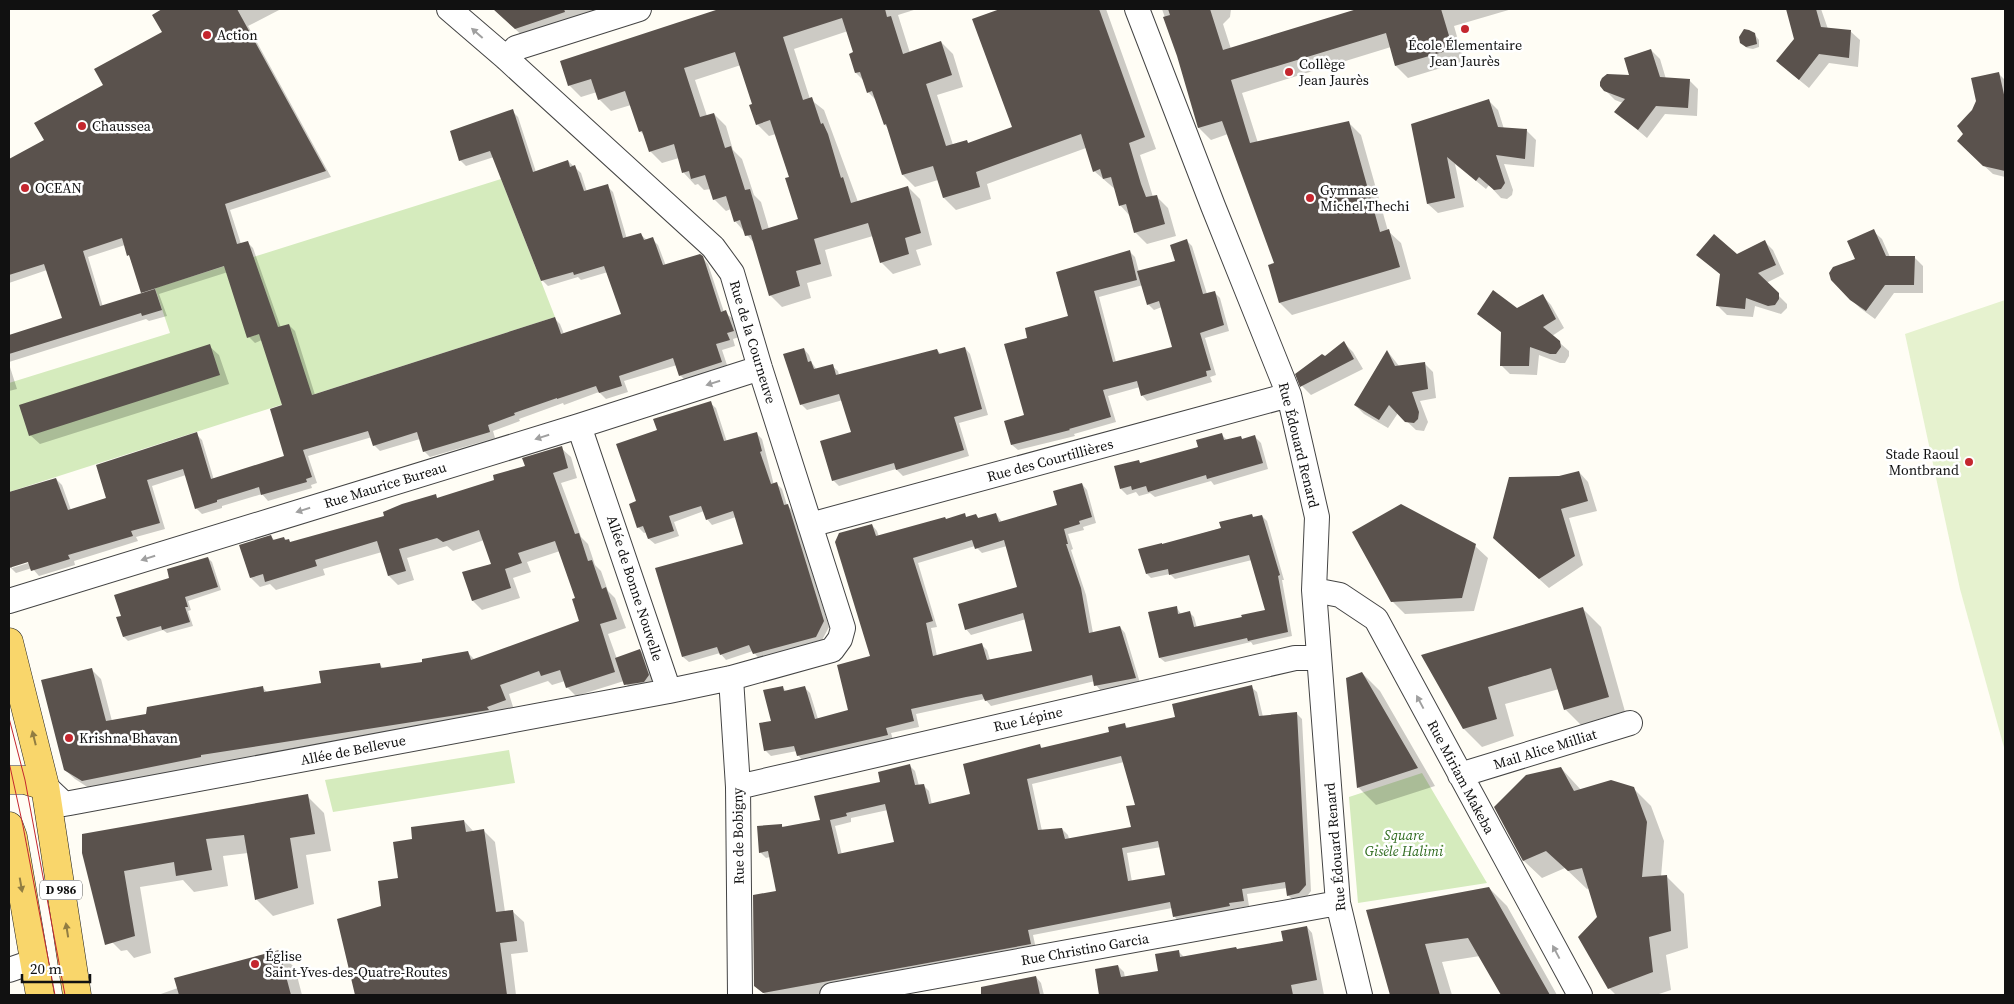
<svg xmlns="http://www.w3.org/2000/svg" width="2014" height="1004" font-family="'Source Serif 4',serif">
<style>
.green{fill:#d5ebbd}
.pitch{fill:#e6f2cf}
.shadow{fill:#0003;fill-rule:evenodd}
.building{fill:#5a524d;fill-rule:evenodd}
.lines{fill:none;stroke-linecap:round;stroke-linejoin:round}
.street-casing{stroke:#444;stroke-width:26}
.primary-casing{stroke:#222;stroke-width:29}
.street{stroke:#fff;stroke-width:24}
.primary{stroke:#f9d66b;stroke-width:28}
.tram{stroke:#c4262e;stroke-width:1}
.oneway{fill:#a0a0a0}
.oneway2{fill:#917d42}
.poi-dot{fill:#c4262e;stroke:#fff;stroke-width:2}
.labels{text-anchor:middle;dominant-baseline:central;stroke-width:5;stroke-linejoin:round;paint-order:stroke}
.shield{fill:#fff;stroke:#585858;stroke-width:1}
.shield-label{font-size:12px;font-weight:bold;fill:#111}
.poi-label{font-size:14px;fill:#111;stroke:#fff;text-anchor:start}
.street-label{font-size:14px;fill:#111;stroke:#fff}
.park-label{font-size:14px;font-style:italic;fill:#2f6b1f;stroke:#fff}
</style>
<rect width="100%" height="100%" fill="#fffdf5"/>
<path class="green" d="M501,179L555,317L9,492V383L170,333L155,288Z
M509,750L515,783L333,812L325,780Z
M1422,773L1487,883L1358,903L1349,797Z"/>
<path class="pitch" d="M2005,300V751L1960,589L1905,334Z"/>
<path class="shadow" d="M165,9H281L248,26L331,177L230,210L241,244L247,242L253,248L281,328L289,325L295,331L315,395L554,318L560,324L564,334L623,315L608,272L581,280L578,277L548,286L542,280L494,157L466,166L460,160L512,111L518,117L536,172L568,161L581,173L587,192L607,186L613,192L627,239L641,235L647,240L652,239L658,245L666,266L702,257L708,264L724,312L732,318L739,337L733,339L735,346L722,350L728,368L686,381L680,375L677,365L624,381L628,392L606,399L599,392L564,405L563,403L519,419L520,421L493,431L495,438L430,457L424,451L420,439L380,451L374,445L372,437L308,456L317,483L311,485L312,488L268,501L262,494L222,506V508L202,514L196,508L186,475L152,486L165,529L136,537L138,541L74,561L75,565L39,576L32,568L16,573L10,567L9,562V494L56,479L62,485L71,510L107,498L196,434L202,440L214,480L285,457L284,405L262,340L255,343L249,337L228,272L159,294L167,316L149,321L146,319L9,362V337L64,319L47,270L9,283V160L45,141L164,33L154,15ZM125,245L144,294L103,307L88,257ZM34,559L35,561L12,568V565Z
M494,9H604L528,41Z
M723,9H917L898,15L910,53L941,42L953,54L963,87L937,95L953,145L966,141L969,144L1014,128L974,19L1003,9H1106L1156,149L1140,155L1153,197L1156,196L1168,208L1176,236L1147,244L1135,232L1130,216L1120,205L1116,190L1094,171L1086,148L987,184L991,199L956,210L944,198L938,180L915,187L903,175L889,129L885,125L877,101L868,92L864,81L856,73L855,53L848,31L794,49L810,99L824,110L858,202L908,187L920,199L932,245L916,250L921,265L893,274L881,262L873,236L825,250L832,276L807,283L811,298L782,307L770,295L755,244L735,221L731,209L726,211L714,199L711,189L704,190L698,184L695,185L684,173L679,158L662,163L650,151L646,137L640,131L631,105L611,111L599,99L597,92L581,97L569,85L562,62ZM741,65L754,105L757,124L769,136L776,134L791,178L799,220L769,229L761,202L754,195L742,159L733,150L726,126L714,114L707,116L695,80Z
M1162,9H1231L1230,17L1223,24L1231,49L1362,9H1512L1454,26L1464,61L1408,78L1396,66L1391,47L1242,93L1258,143L1349,123L1361,135L1388,231L1401,243L1411,279L1292,315L1280,303L1276,264L1228,134L1211,140L1199,128L1178,56Z
M1787,9H1821L1828,29L1850,31L1860,40L1858,67L1829,63L1809,88L1787,70L1796,39Z
M1755,35L1759,40V47L1753,49L1747,48L1744,45Z
M1651,50L1660,59L1666,79L1689,80L1698,89L1697,116L1665,114L1647,138L1616,112L1623,103L1615,100L1605,90L1631,76Z
M1998,73L2005,80V177L1993,174L1967,150L1965,134L1973,111Z
M1489,101L1498,110L1504,129L1527,131L1536,140L1534,167L1504,164L1513,190L1512,195L1507,199L1501,198L1489,185L1486,189L1455,164L1464,207L1438,213L1428,204L1412,125Z
M1873,231L1882,239L1890,257H1914L1923,266V293H1894L1875,319L1860,308L1832,280L1857,259Z
M1187,241L1192,246L1207,294L1214,292L1220,298L1229,331L1205,338L1216,375L1210,377L1212,382L1147,401L1142,395L1140,387L1108,396L1116,422L1074,434L1075,436L1018,450L1012,445L1026,416L1029,338L1070,317L1129,251L1135,257L1139,272L1176,262ZM1143,285L1148,304L1154,310L1162,307L1173,348L1116,362L1099,297Z
M1764,241L1773,250L1784,274L1766,283L1787,304V308L1781,314L1755,306L1753,317L1727,315L1718,306L1722,276L1698,255H1737Z
M1543,296L1551,305L1564,328L1552,336L1569,351V356L1565,363H1560L1539,355L1537,375L1510,374L1501,365L1502,333L1478,314L1517,310Z
M1344,343L1353,352L1363,369L1311,395L1302,386L1325,358Z
M209,346L219,355L229,384L40,444L30,435Z
M965,348L970,354L988,415L959,423L969,456L903,476L896,469L839,486L833,480L852,433L843,400L807,410L801,404L804,349L809,355L812,363L817,370L832,366L838,371L839,375L937,350L942,355Z
M1388,352L1399,366L1424,363L1433,372L1436,398L1420,401L1428,422L1424,431L1416,430L1398,413L1388,428L1364,414L1355,405Z
M9,364L17,389L9,391Z
M710,403L716,408L727,442L756,433L762,439L774,485L777,484L782,489L787,505L793,511L829,627L821,642L759,659L753,651L726,660L720,653L689,662L683,657L745,545L736,517L712,525L707,519L704,511L674,522L679,536L655,544L649,539L647,532L644,533L638,527L637,502L658,431Z
M1221,434L1227,440L1240,437L1243,440L1255,437L1261,443L1268,469L1214,485L1211,481L1155,497L1150,493L1139,496L1136,492L1127,495L1121,489L1141,464L1200,448Z
M561,448L571,457L577,478L561,483L581,537L588,544L595,565L601,571L608,591L615,598L626,628L608,634L617,659L640,650L646,657L655,682L632,691L624,681L576,696L567,687L565,681L552,685L548,681L509,694L514,710L497,720L209,764L210,766L92,790L75,779L65,770L92,670L101,679L112,721L147,715L263,688L268,693L323,684L379,664L384,669L424,663L467,652L475,660L581,622L577,599L560,551L527,562L531,572L513,578L520,598L482,610L473,601L464,573L492,564L484,540L453,551L447,546L407,558L414,580L398,585L389,576L382,552L323,569L325,575L276,590L270,584L260,587L251,578L241,546L271,536L275,541L284,538L291,543L385,517L435,496L438,499L496,481Z
M1579,472L1588,482L1597,511L1569,518L1583,565L1549,588L1504,547L1559,477Z
M1082,484L1087,490L1096,523L1083,527L1084,530L1068,534L1073,549L1071,550L1086,595L1093,633L1120,627L1125,633L1140,683L1101,691L1096,685L1095,681L991,706L985,699L916,714L919,727L891,733L893,740L803,761L798,755L797,751L771,756L765,750L782,687L787,692L805,688L810,693L818,719L850,711L871,657L872,525L877,531L879,537L964,515L967,518L976,515L979,519L996,514L1002,522L1059,506ZM975,546L982,553L1007,546L1018,588L966,629L971,635L1026,619L1034,652L990,660L987,650L982,645L937,656L931,628L937,627L918,563Z
M1262,516L1267,521L1284,580H1282L1292,636L1253,645L1251,642L1165,662L1160,658L1176,607L1181,614L1189,612L1194,617L1197,628L1243,618L1266,611L1252,560L1175,579L1170,574L1151,578L1147,574L1163,545Z
M1475,546L1488,558L1474,611L1405,614L1392,601Z
M208,558L212,562L221,590L188,601L191,610L188,611L193,626L167,633L163,630L128,641L124,637L122,617L171,579Z
M1583,609L1601,627L1626,715L1583,727L1565,709L1559,689L1505,704L1514,736L1482,747L1464,729L1423,655Z
M1362,673L1380,691L1435,786L1376,805L1358,787Z
M1251,687L1257,692L1263,717L1296,713L1302,719L1311,891L1305,899L1294,901L1288,895L1287,888L1247,894L1249,906L1234,909L1235,912L1179,922L1174,916L1172,908L1033,935L1036,949L825,995H766L755,986L777,892L770,857L766,858L760,852L782,826L784,828L821,821L910,766L915,771L919,786L923,785L929,791L932,805L972,795L1040,746L1043,749L1111,733L1124,724L1129,729L1176,718ZM1124,762L1136,806L1132,828L1069,839L1068,835L1062,829L1042,831L1032,784ZM888,810L895,843L842,855L835,826L851,822V818ZM1161,847L1166,876L1132,882L1127,853Z
M1561,768L1581,790L1633,788L1651,806L1664,841L1661,877L1666,876L1684,894L1688,948L1666,955L1671,990L1656,995H1616L1609,988L1598,918L1589,888L1587,889L1565,868L1542,878L1524,861L1495,807Z
M307,796L324,813L331,851L306,855L314,904L273,916L257,900L248,853L223,856L228,886L194,892L183,880L140,887L151,953L134,958L127,950L121,951L104,934L84,852Z
M464,821L474,832L484,831L495,842L505,912L512,911L524,922L528,952L511,954L516,995H356L338,920L382,907L399,879L413,840Z
M1489,888L1507,906L1557,995H1502L1480,956L1442,962L1452,995H1392L1367,911Z
M1307,927L1312,933L1324,995H1100L1096,970L1118,966L1124,972L1125,978L1159,972L1178,951L1184,957L1284,942Z
M279,952L295,968L302,995H158Z
M1036,977L1041,983L1044,995H983L981,988Z"/>
<path class="building" d="M162,9H237L326,171L225,204L237,244L248,241L278,327L289,324L312,395L555,317L561,334L621,314L604,266L574,275L573,272L541,281L490,151L459,161L450,131L513,109L533,172L568,160L570,167L575,165L584,191L608,184L623,238L641,233L644,240L653,237L663,265L700,254L703,256L721,312L726,310L734,331L727,333L730,340L716,344L722,362L679,376L673,358L619,376L622,386L599,393L596,386L557,399V398L514,413L515,415L488,425L490,432L423,452L417,432L373,446L368,431L303,450L312,477L306,479L307,482L261,495L259,487L217,500V502L195,509L183,469L147,480L160,523L131,531L133,536L68,555L70,559L31,571L28,562L9,568V492L56,478L68,510L106,498L96,465L197,432L211,479L284,456L270,409L282,405L259,334L247,338L224,266L141,293L129,255L127,256L122,238L83,251L100,306L155,289L162,310L142,316L141,313L9,354V335L62,318L44,264L9,275V159L44,140L34,123L103,85L94,69L162,32L152,15Z
M493,9H564L565,12L515,29Z
M719,9H885L887,17L891,16L903,54L941,41L952,75L926,84L946,146L967,140L968,143L1012,127L972,19L1000,9H1099L1145,137L1129,143L1141,184L1146,197L1157,195L1165,224L1134,233L1126,204L1119,206L1111,177L1103,179L1100,169L1093,172L1081,134L976,172L980,187L943,198L933,166L902,175L886,124L884,125L872,91L867,93L860,72L855,73L849,54L853,52L842,18L783,37L803,100L812,97L821,124L823,123L828,134L841,178L843,177L851,203L908,186L921,233L905,238L909,254L880,263L868,223L814,239L821,264L796,271L800,286L769,296L751,235L745,236L740,220L734,222L726,196L713,200L705,175L691,179L689,171L682,173L674,144L649,152L642,131L639,132L625,91L598,100L591,79L568,86L560,61ZM735,52L752,104L749,105L756,125L770,120L789,177L785,178L798,219L762,230L750,189L745,190L731,146L725,148L714,113L700,117L684,68Z
M1168,9H1210L1223,50L1357,9H1441L1453,49L1395,66L1386,33L1231,80L1250,143L1349,121L1380,232L1389,229L1400,267L1279,303L1268,265L1274,263L1222,121L1198,128L1177,56L1163,17L1170,15Z
M1786,9H1816L1821,27L1851,30L1849,58L1819,54L1799,80L1776,61L1794,39Z
M1744,29L1749,30L1755,33L1757,44L1746,47L1740,43L1739,37Z
M1651,49L1660,77L1690,79L1688,108L1656,106L1638,130L1614,112L1625,99L1604,91L1600,86V82L1602,78L1607,74L1629,75L1624,58Z
M1999,72L2005,99V171L1983,166L1957,141L1963,134L1957,126L1972,110L1976,101L1971,78Z
M1489,99L1498,127L1527,129L1525,159L1496,155L1505,183L1501,189L1494,190L1479,177L1476,181L1447,157L1455,198L1427,204L1411,124Z
M1874,229L1886,256H1915L1914,285H1885L1866,311L1850,300L1831,280L1829,273L1833,267L1855,259L1847,241Z
M1714,234L1737,254L1765,240L1776,265L1758,273L1779,293V299L1775,305L1768,306L1746,298L1745,309L1716,306L1720,274L1696,255Z
M1187,239L1203,294L1215,291L1224,325L1200,333L1211,370L1206,371L1207,376L1141,396L1137,381L1103,390L1111,417L1069,429L1070,430L1011,445L1004,421L1024,415L1004,344L1027,338L1025,328L1068,316L1056,272L1130,250L1137,280L1094,291L1113,362L1172,347L1159,301L1147,305L1137,271L1175,261L1170,245Z
M1493,290L1517,308L1543,294L1556,319L1543,327L1560,341L1561,347L1556,354H1550L1530,347L1529,366H1500L1501,332L1477,314Z
M1344,341L1354,359L1300,387L1295,374L1322,354L1325,356Z
M210,344L220,375L29,436L19,405Z
M965,347L982,409L954,417L964,450L896,470L894,463L832,481L820,441L851,432L839,394L800,405L783,354L804,348L808,362L811,361L814,369L833,364L836,375L937,349L939,354Z
M1387,350L1395,366L1425,362L1428,389L1412,392L1419,412L1418,419L1414,423L1405,422L1389,405L1379,420L1354,405Z
M711,401L724,441L757,432L762,451L760,452L771,484L777,482L784,505L788,504L824,621L816,637L753,654L749,645L720,655L717,647L682,657L655,568L743,544L733,511L706,520L701,506L669,516L674,531L648,539L643,526L637,528L629,504L636,501L616,444L657,430L653,419Z
M1222,433L1224,440L1241,436L1242,439L1255,435L1263,463L1207,479L1206,475L1148,492L1146,486L1132,490L1131,486L1120,489L1114,466L1139,460L1140,463L1198,447L1196,440Z
M562,446L568,468L553,473L575,534L579,533L588,561L592,560L602,589L606,587L617,619L600,624L615,672L566,688L560,670L541,676L539,671L500,685L506,700L487,707L489,710L201,755V757L82,781L64,770L41,680L92,668L106,721L146,714L147,707L263,686L264,692L321,683L319,671L380,663L381,668L422,662V659L468,651L471,660L579,621L572,599L575,598L555,541L518,553L522,563L505,569L511,588L472,601L462,572L491,564L479,530L443,542L437,538L399,549L406,571L388,576L377,541L315,560L317,566L265,582L263,574L250,578L239,545L271,535L273,540L284,537L285,540L289,539L290,542L384,516L383,512L402,504L436,494L437,498L494,480L493,475L525,466L522,458Z
M1579,471L1588,501L1561,509L1575,556L1539,579L1493,538L1509,477L1559,476Z
M1082,483L1092,517L1079,521L1080,524L1064,529L1068,544H1066L1081,588L1089,633L1120,626L1136,678L1094,686L1092,675L985,701L982,694L966,697L911,709L914,721L886,728L888,735L797,756L794,746L764,751L759,723L771,721L763,690L783,686L784,691L805,686L815,719L848,710L837,665L870,656L835,542L839,533L872,524L876,536L945,517L946,519L965,513L966,517L976,514L978,518L996,513L999,522L1057,505L1053,491ZM972,540L975,549L1004,540L1017,587L958,604L965,630L1023,613L1032,651L987,660L982,643L933,656L926,623L933,621L913,558Z
M1401,504L1476,544L1462,598L1391,602L1352,532Z
M1252,514L1253,517L1262,515L1280,575L1278,576L1288,632L1248,641L1247,638L1159,658L1148,612L1177,606L1178,614L1190,611L1194,627L1242,617L1241,615L1265,610L1249,555L1169,575L1168,569L1146,574L1138,549L1162,543V544L1221,528L1219,522Z
M208,557L218,587L185,597L188,607H185L190,622L162,630L161,626L123,637L116,617L121,616L114,595L169,578L167,569Z
M1583,607L1609,697L1564,710L1551,668L1488,687L1497,719L1463,729L1421,655Z
M640,649L649,675L644,682L624,685L615,658Z
M1362,672L1418,768L1357,788L1346,678Z
M1252,685L1259,716L1297,712L1306,885L1299,893L1287,896L1285,882L1242,889L1244,901L1229,903L1230,906L1173,917L1170,902L1028,930L1031,944L763,993L754,986L753,895L776,891L768,851L759,853L757,826L782,824V827L820,820L814,796L880,782L878,772L910,764L915,785L924,784L929,804L970,794L963,764L1040,744L1041,748L1109,732L1108,727L1125,723L1126,728L1175,717L1172,704ZM1121,756L1135,805L1126,806L1131,827L1065,839L1062,828L1038,830L1027,779ZM885,804L894,842L838,854L830,820L847,816L846,813ZM1158,841L1165,875L1128,881L1122,848Z
M1561,767L1574,791L1611,780L1634,787L1647,822L1642,877L1667,875L1671,931L1649,937L1653,972L1608,989L1578,937L1597,917L1582,868L1568,871L1546,851L1523,861L1494,807L1526,775Z
M308,794L315,834L290,838L298,888L255,900L244,835L206,839L212,870L176,876L174,862L124,871L135,936L105,945L82,853V834Z
M464,820L466,832L484,829L496,912L513,910L517,941L500,943L507,995H355L337,919L381,906L378,881L398,878L393,842L412,839L411,827Z
M1489,887L1550,995H1501L1468,938L1425,944L1440,995H1390L1366,910Z
M1307,926L1317,980L1291,985L1293,995H1099L1095,969L1118,965L1121,977L1158,971L1155,954L1179,950L1180,957L1236,947L1237,949L1283,941L1281,931Z
M279,950L291,995H179L174,978Z
M1036,976L1040,995H981V987Z"/>
<g class="lines">
<defs>
<path id="street" d="M449,9L506,58L713,247L732,273L760,368L843,628L840,639L832,650L731,678L669,691L579,426
M1137,9L1213,206L1289,395L1317,517L1314,590L1338,903L1360,995
M506,58L516,48L639,9
M810,525L1289,395
M1314,590L1340,595L1376,619L1580,995
M9,601L579,426L760,368
M731,678L738,787L740,995
M1460,775L1630,723
M45,786L64,804L70,803L669,691
M738,787L1295,658H1318
M9,970L35,961
M832,995L1338,903"/>
<path id="primary" d="M9,642L45,786L77,995
M9,780H25L45,786
M9,826L13,837L40,995"/>
</defs>
<use href="#street" class="street-casing"/>
<use href="#primary" class="primary-casing"/>
<use href="#street" class="street"/>
<use href="#primary" class="primary"/>
<path class="tram" d="M9,718L25,780L65,995
M9,762L23,826L55,995"/>
</g>
<defs><path id="oneway-solid" d="M-6-.8H1V-3.2L6.5 0L1 3.2V.8H-6Z" transform="scale(1.25)"/></defs>
<g class="oneway">
<use href="#oneway-solid" transform="translate(477 33) rotate(-139)"/>
<use href="#oneway-solid" transform="translate(713 383) rotate(162)"/>
<use href="#oneway-solid" transform="translate(542 437) rotate(163)"/>
<use href="#oneway-solid" transform="translate(303 510) rotate(163)"/>
<use href="#oneway-solid" transform="translate(148 558) rotate(163)"/>
<use href="#oneway-solid" transform="translate(1420 702) rotate(-118)"/>
<use href="#oneway-solid" transform="translate(1556 952) rotate(-118)"/>
</g>
<g class="oneway2">
<use href="#oneway-solid" transform="translate(34 738) rotate(-104)"/>
<use href="#oneway-solid" transform="translate(21 885) rotate(80)"/>
<use href="#oneway-solid" transform="translate(67 930) rotate(-99)"/>
</g>
<g class="poi-dot">
<circle cx="1465" cy="29" r="5"/>
<circle cx="207" cy="35" r="5"/>
<circle cx="1289" cy="72" r="5"/>
<circle cx="82" cy="126" r="5"/>
<circle cx="25" cy="188" r="5"/>
<circle cx="1310" cy="198" r="5"/>
<circle cx="1969" cy="462" r="5"/>
<circle cx="69" cy="738" r="5"/>
<circle cx="255" cy="964" r="5"/>
</g>
<g class="labels">
<rect class="shield" x="40" y="880.5" width="42" height="19" rx="4"/>
<g class="shield-label">
<text x="61" y="890">D 986</text>
</g>
<g class="poi-label">
<text x="217" y="35">Action</text>
<text x="1465" y="45" text-anchor="middle">École Élementaire<tspan x="1465" dy="16">Jean Jaurès</tspan></text>
<text x="1299" y="64">Collège<tspan x="1299" dy="16">Jean Jaurès</tspan></text>
<text x="92" y="126">Chaussea</text>
<text x="35" y="188">OCEAN</text>
<text x="1320" y="190">Gymnase<tspan x="1320" dy="16">Michel Thechi</tspan></text>
<text x="1959" y="454" text-anchor="end">Stade Raoul<tspan x="1959" dy="16">Montbrand</tspan></text>
<text x="79" y="738">Krishna Bhavan</text>
<text x="265" y="956">Église<tspan x="265" dy="16">Saint-Yves-des-Quatre-Routes</tspan></text>
</g>
<g class="street-label">
<text transform="translate(753 342) rotate(73)">Rue de la Courneuve</text>
<text transform="translate(1299 445) rotate(76)">Rue Édouard Renard</text>
<text transform="translate(1050 460) rotate(-15)">Rue des Courtillières</text>
<text transform="translate(385 485) rotate(-17)">Rue Maurice Bureau</text>
<text transform="translate(635 588) rotate(72)">Allée de Bonne Nouvelle</text>
<text transform="translate(1028 719) rotate(-13)">Rue Lépine</text>
<text transform="translate(1545 749) rotate(-17)">Mail Alice Milliat</text>
<text transform="translate(353 750) rotate(-11)">Allée de Bellevue</text>
<text transform="translate(1461 777) rotate(62)">Rue Miriam Makeba</text>
<text transform="translate(738 836) rotate(-91)">Rue de Bobigny</text>
<text transform="translate(1335 847) rotate(-95)">Rue Édouard Renard</text>
<text transform="translate(1085 949) rotate(-10)">Rue Christino Garcia</text>
</g>
<g class="park-label">
<text x="1404" y="835">Square<tspan x="1404" dy="16">Gisèle Halimi</tspan></text>
</g>
</g>
<rect width="2014" height="1004" fill="none" stroke="#111111" stroke-width="20"/>
<path d="M22 974v8h68v-8" fill="none" stroke="#111111" stroke-width="2.5"/>
<text x="30" y="974" font-size="15" fill="#111111" stroke="#ffffff" stroke-width="4" paint-order="stroke">20 m</text>
</svg>
